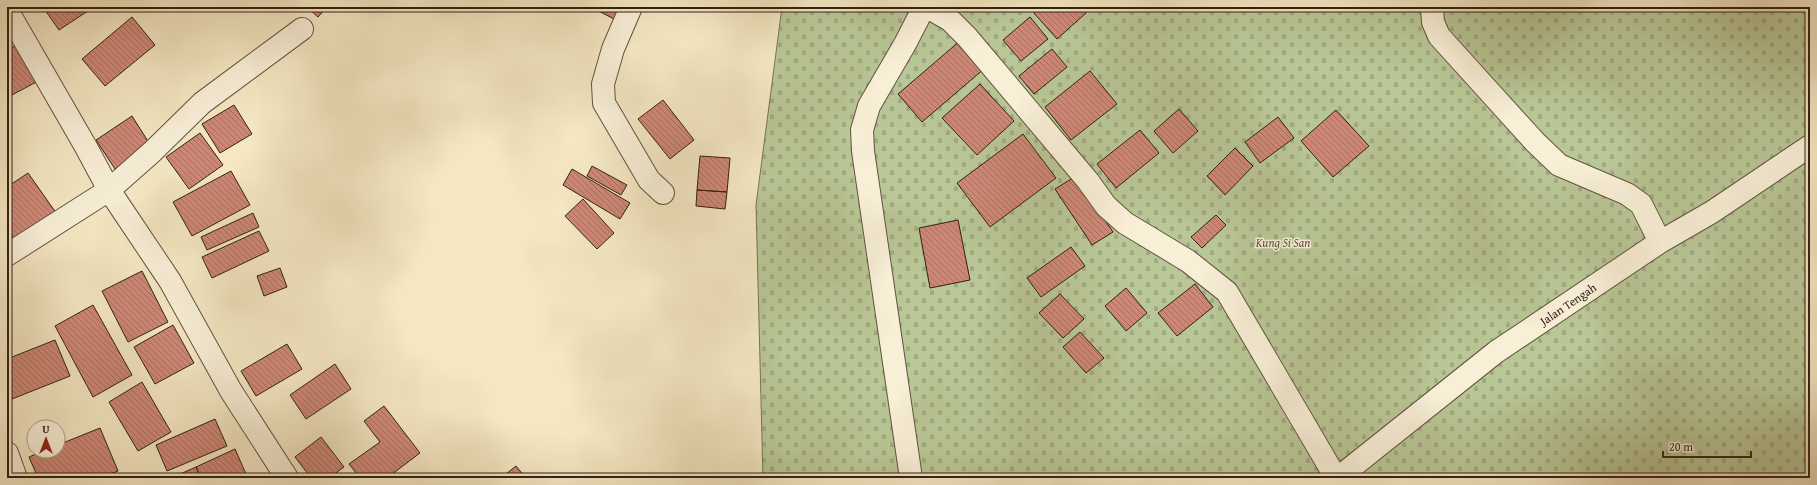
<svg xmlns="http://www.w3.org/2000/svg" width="1817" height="485" font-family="'Gentium Book Plus',serif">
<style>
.cemetery{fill:url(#cemetery-stones);stroke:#767454}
.building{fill:url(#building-back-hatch);stroke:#322114}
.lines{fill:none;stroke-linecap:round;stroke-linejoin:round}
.minor-casing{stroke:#625240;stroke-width:24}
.minor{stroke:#f8efd7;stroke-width:22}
.labels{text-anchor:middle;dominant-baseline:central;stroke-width:3;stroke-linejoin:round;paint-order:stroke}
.park-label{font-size:12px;font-style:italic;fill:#5a533b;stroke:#f8efd7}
.street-label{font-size:12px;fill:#322114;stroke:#f8efd7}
</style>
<defs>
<pattern id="cemetery-stones" width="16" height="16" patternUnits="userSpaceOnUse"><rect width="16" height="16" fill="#b9c695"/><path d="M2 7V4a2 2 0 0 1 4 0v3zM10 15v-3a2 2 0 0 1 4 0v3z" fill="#a0aa80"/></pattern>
<pattern id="building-back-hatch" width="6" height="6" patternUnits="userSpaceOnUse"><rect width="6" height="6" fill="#cf8775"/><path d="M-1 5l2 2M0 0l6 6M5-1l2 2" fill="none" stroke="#a96e5f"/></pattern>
</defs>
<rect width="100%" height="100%" fill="#f4e7c2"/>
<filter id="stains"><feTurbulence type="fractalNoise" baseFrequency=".005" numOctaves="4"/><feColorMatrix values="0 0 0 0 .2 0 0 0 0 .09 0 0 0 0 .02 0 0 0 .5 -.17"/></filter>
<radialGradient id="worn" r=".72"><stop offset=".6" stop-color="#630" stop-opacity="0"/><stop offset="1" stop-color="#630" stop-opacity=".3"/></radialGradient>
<path class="cemetery" d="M782,7H1810V478H763L756,205Z"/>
<path class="building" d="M43,7H94L59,30Z
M307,7H327L318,17Z
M591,7H621L614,19Z
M1040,7H1081L1086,13L1057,39L1034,13Z
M132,17L155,45L105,86L82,59Z
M1030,17L1048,39L1021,61L1003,40Z
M961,40L985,68L922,122L898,94Z
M23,42L42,79L8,97L7,50Z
M1052,49L1067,67L1034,94L1019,76Z
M1090,71L1117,104L1071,140L1045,107Z
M980,84L1014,121L977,155L942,118Z
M663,100L694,140L670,159L638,119Z
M234,105L252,134L220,153L202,124Z
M1179,109L1198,131L1173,153L1154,131Z
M1336,110L1369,146L1333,177L1301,141Z
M132,116L151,146L115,169L96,140Z
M1278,117L1294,138L1260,163L1245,142Z
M1140,130L1159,153L1116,188L1097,164Z
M200,133L223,165L189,189L166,157Z
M1023,134L1056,178L990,227L957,183Z
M1235,148L1253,166L1225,195L1207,176Z
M700,156L730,158L727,192L697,190Z
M592,166L627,185L621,195L587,176Z
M572,169L630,203L620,219L563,185Z
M231,171L250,205L192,236L173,202Z
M28,173L59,217L18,244L7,229V187Z
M1076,176L1113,232L1092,245L1055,189Z
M697,190L727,192L725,209L696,206Z
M583,199L614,233L597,249L565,216Z
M253,213L259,227L207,250L201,237Z
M1216,215L1226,225L1202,248L1191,237Z
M958,220L970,280L930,288L919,228Z
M259,231L269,251L212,278L202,257Z
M1071,247L1085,266L1041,297L1027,278Z
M280,268L287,287L264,296L257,276Z
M142,271L168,322L128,342L102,291Z
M1195,284L1213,307L1177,336L1158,313Z
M1126,288L1147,313L1126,331L1105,306Z
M1060,294L1084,319L1063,338L1039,313Z
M93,305L132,375L93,397L55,326Z
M173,325L194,363L155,384L134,347Z
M1080,332L1104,358L1086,373L1063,347Z
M55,340L70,376L7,401V359Z
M287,344L302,369L256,396L241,371Z
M335,364L351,389L306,419L290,395Z
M142,382L171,432L138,451L109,402Z
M384,406L420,453L387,478H360L349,464L380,442L364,421Z
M215,419L227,446L167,471L156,445Z
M100,428L118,471L100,478H38L29,457L43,451H58V445Z
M321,437L344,467L329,478H311L295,457Z
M235,449L246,474L238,478H201L196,467Z
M516,466L526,478H501Z
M196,467L201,478H171Z"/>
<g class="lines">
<defs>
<path id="minor" d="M631,7L613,49L603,84L604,103L649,180L663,193
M927,7L950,20L967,37L1088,181L1106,206L1125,223L1188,261L1227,292L1336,478
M1432,7L1433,22L1439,36L1535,142L1559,165L1627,194L1641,204L1660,242
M7,10L86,147L109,190L170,281L231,391L287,478
M7,255L109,190L152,152L202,103L302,29
M7,453L16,478
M911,478L863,151L862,130L869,106L905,44L924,7
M1338,478L1496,352L1660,242L1712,212L1810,146"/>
</defs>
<use href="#minor" class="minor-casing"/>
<use href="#minor" class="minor"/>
</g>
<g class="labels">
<g class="park-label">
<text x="1283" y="242">Kung Si San</text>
</g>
<g class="street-label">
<text transform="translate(1568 304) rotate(-34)">Jalan Tengah</text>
</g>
</g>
<rect width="1817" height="485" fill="none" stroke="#f4e7c2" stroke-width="24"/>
<rect x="8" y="8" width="1801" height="469" fill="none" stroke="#322114" stroke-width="2"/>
<rect x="12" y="12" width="1793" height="461" fill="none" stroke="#322114"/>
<g transform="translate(46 439)"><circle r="19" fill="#f8efd7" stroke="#a99d89"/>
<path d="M0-3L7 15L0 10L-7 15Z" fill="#8f2418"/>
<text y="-6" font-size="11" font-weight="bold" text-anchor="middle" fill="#322114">U</text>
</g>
<path d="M1663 451v6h88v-6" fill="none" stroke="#322114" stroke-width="2"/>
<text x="1669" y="451" font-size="12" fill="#322114" stroke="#f8efd7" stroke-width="3" paint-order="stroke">20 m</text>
<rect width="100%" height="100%" filter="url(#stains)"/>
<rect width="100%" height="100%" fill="url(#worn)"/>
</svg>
